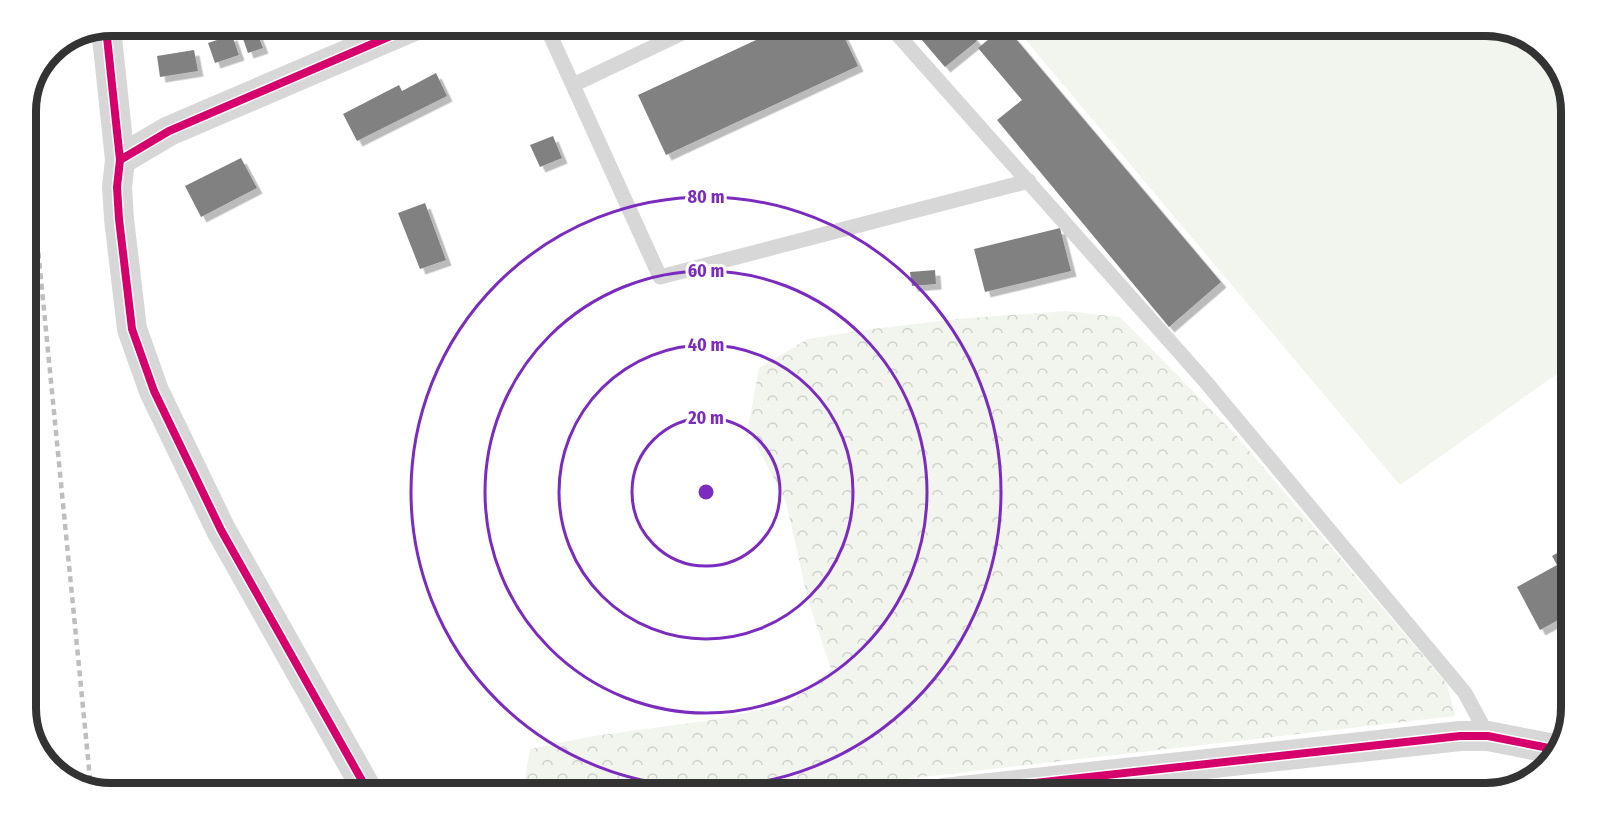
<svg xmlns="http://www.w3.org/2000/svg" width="1597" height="819" font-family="'Fira Sans Condensed',sans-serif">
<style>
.forest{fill:url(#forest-crowns)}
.pitch{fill:#f1f5ed}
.building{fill:#818181;filter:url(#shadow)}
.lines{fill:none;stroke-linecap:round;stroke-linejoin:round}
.lane{stroke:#d7d7d7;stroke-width:15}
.street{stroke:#d7d7d7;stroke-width:30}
.rail{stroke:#bebebe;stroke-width:4.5;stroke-dasharray:6 4.5;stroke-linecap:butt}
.cycleway-casing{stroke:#fff;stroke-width:11}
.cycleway{stroke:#d6006c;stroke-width:8}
.ring{fill:none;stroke:#7b2cbf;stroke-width:3}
.rim{fill:none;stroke:#333;stroke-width:8}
.centre{fill:#7b2cbf;stroke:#fff;stroke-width:3}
.ring-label{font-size:18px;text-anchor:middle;font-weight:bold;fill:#7b2cbf;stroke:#fff;stroke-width:6;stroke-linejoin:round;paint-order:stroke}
</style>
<defs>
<pattern id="forest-crowns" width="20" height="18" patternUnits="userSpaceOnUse" patternTransform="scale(1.5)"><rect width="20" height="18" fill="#f1f5ed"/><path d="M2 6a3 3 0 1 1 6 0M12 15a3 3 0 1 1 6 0" fill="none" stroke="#cfd2cc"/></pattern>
<filter id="shadow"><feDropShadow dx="5.5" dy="5.5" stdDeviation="0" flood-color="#0004"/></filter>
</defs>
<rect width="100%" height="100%" fill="#fff"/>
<path class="forest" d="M1066,311L1120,317L1234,433L1447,684L1455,716L783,793H530L524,787L530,749L594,736L712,720L789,704L831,669L808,600L786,502L748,428L759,368L808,339L872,329L957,319Z"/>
<path class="pitch" d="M1014,26H1486L1524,34L1557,64L1571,105V364L1400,485Z"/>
<path class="building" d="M267,26H296V28L268,34Z
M786,26H839L858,66L666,155L638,95Z
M910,26H967L965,27L977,41L945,67Z
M1005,26L1221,282L1169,327L997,120L1022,100L978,48Z
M255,28L263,48L248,53L241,33Z
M232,35L239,55L215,63L208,43Z
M194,50L198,71L160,77L157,56Z
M436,73L447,96L357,141L343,114L399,85L402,91Z
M553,136L562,158L540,167L530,145Z
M241,158L257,188L201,217L185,186Z
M425,203L446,260L420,269L398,213Z
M1060,228L1071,271L985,292L974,249Z
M935,270L936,284L912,286L910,272Z
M1571,545V613L1540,630L1517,587L1557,565L1552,556Z"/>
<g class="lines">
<path class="lane" d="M546,26L660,277L1029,181
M890,26L1205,381L1465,693L1488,736
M573,85L697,26"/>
<path class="street" d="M106,28L120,160L117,187L119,219L132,329L154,391L221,530L369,793
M120,160L169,131L414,26
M944,793L1460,736H1488L1559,750"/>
<path class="rail" d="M26,127L91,789"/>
<defs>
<path id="cycleway" d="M106,28L120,160L117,187L119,219L132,329L154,391L221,530L369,793
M120,160L169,131L414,26
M944,793L1460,736H1488L1559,750"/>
</defs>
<use href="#cycleway" class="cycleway-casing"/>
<use href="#cycleway" class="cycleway"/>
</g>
<g class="ring">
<circle cx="706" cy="492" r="74"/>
<circle cx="706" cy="492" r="147"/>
<circle cx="706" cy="492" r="221"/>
<circle cx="706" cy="492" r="295"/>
</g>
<path d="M0 0H1597V819H0ZM111 36H1486A75 75 0 0 1 1561 111V708A75 75 0 0 1 1486 783H111A75 75 0 0 1 36 708V111A75 75 0 0 1 111 36Z" fill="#fff" fill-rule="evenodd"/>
<path class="rim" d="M111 36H1486A75 75 0 0 1 1561 111V708A75 75 0 0 1 1486 783H111A75 75 0 0 1 36 708V111A75 75 0 0 1 111 36Z"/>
<circle cx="706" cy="492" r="9" class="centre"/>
<g class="ring-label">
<text x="706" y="203">80 m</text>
<text x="706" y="277">60 m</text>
<text x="706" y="351">40 m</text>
<text x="706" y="424">20 m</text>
</g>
</svg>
